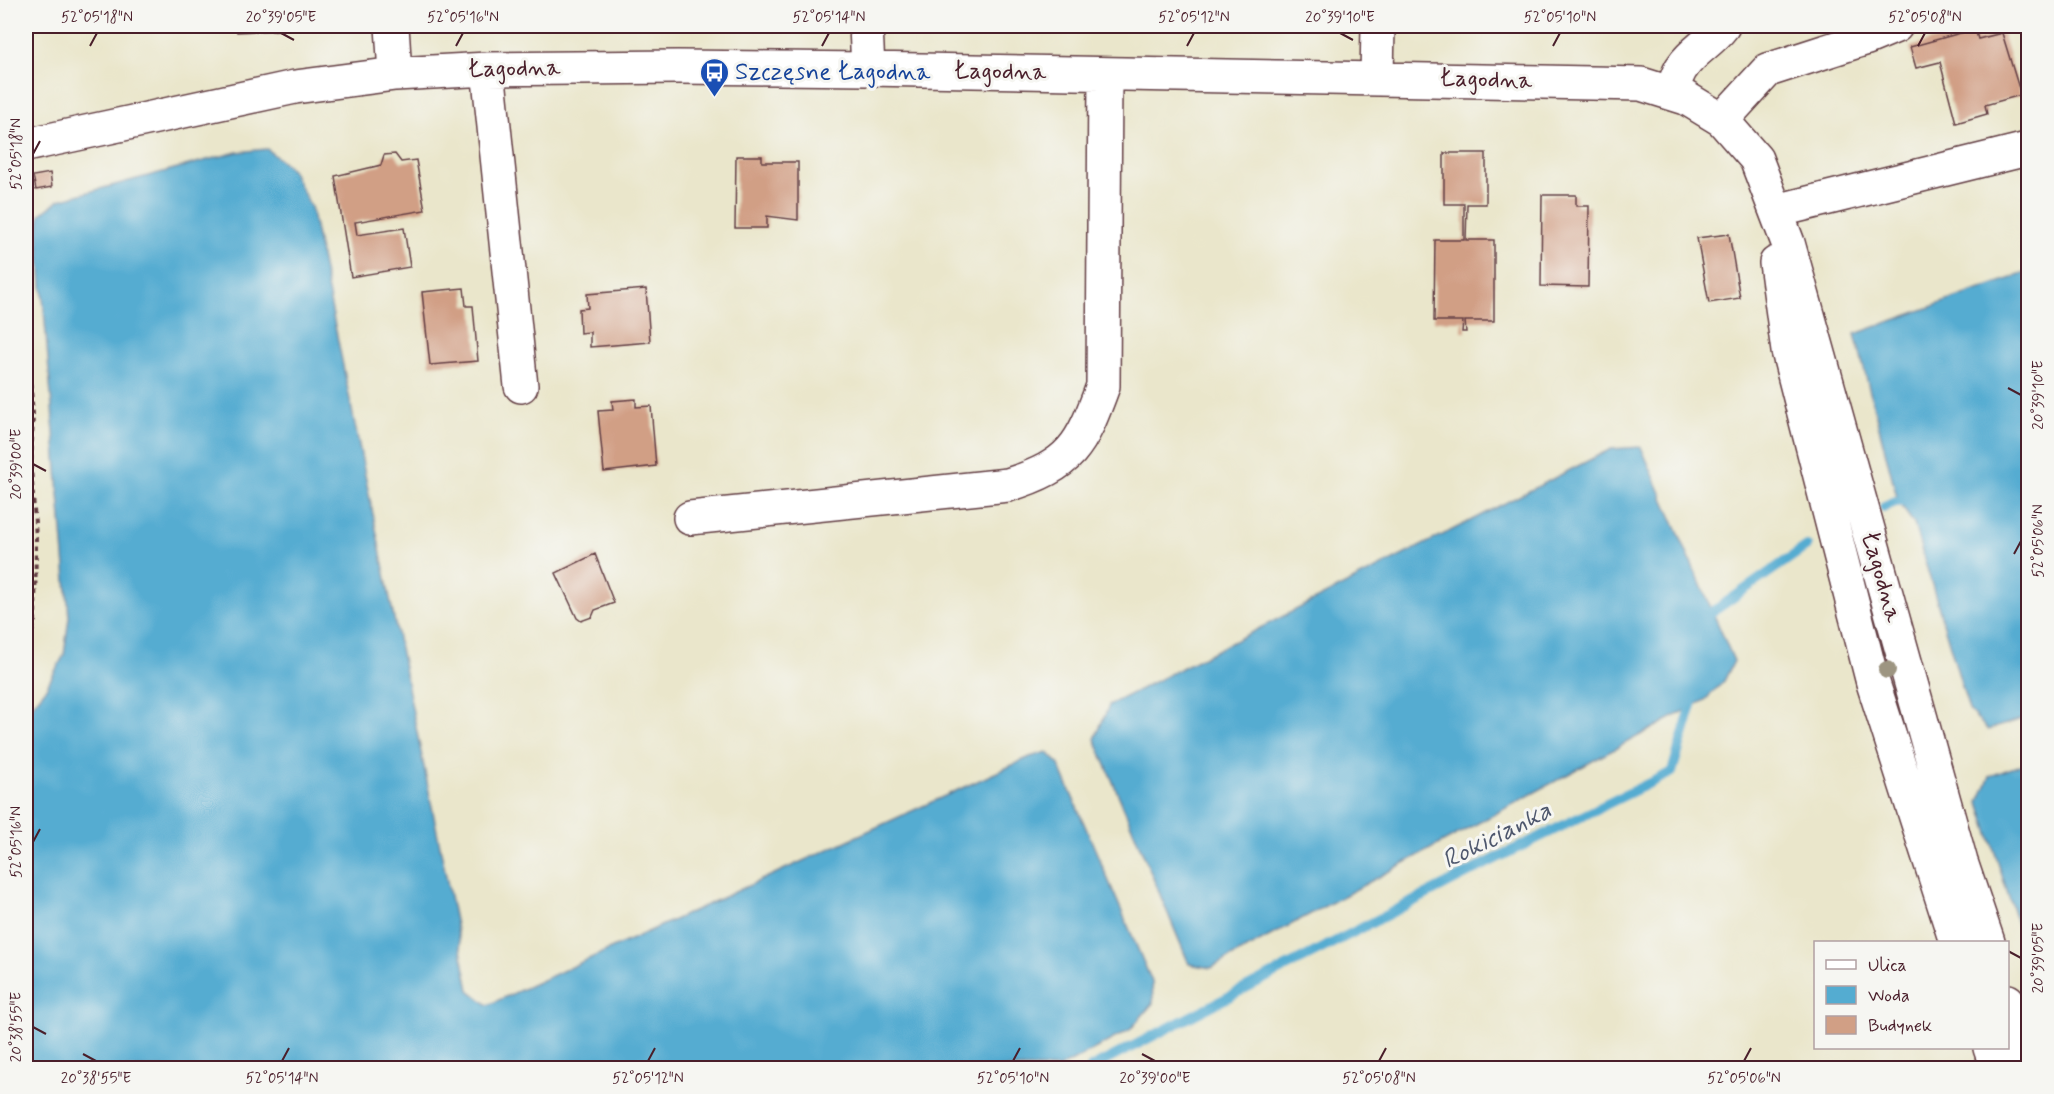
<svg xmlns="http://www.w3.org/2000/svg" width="2054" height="1094" font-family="Mynerve,sans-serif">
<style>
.water{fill:#54acd1;stroke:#4f667e;stroke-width:1.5}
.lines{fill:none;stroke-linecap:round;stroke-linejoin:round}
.stream{stroke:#54acd1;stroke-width:10}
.building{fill:#d19f85}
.minor-casing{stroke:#623d43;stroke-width:36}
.path{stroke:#623d43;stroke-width:4;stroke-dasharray:4.5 4.5;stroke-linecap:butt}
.minor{stroke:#fff;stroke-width:33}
.tree{fill:#9d9581}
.ticks{fill:none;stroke:#4a1f2b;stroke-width:2}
.labels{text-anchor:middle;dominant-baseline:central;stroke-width:6;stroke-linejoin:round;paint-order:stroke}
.street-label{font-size:24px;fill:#4a1f2b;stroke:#f6f6f2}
.transit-label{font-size:24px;fill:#164399;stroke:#f6f6f2;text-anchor:start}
.water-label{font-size:26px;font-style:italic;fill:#4e576d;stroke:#f6f6f2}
.neatline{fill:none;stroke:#4a1f2b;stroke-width:2}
.ticks-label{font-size:15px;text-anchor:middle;fill:#4a1f2b}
</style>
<rect width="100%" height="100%" fill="#f6f6f2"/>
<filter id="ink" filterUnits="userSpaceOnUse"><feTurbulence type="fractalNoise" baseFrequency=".0167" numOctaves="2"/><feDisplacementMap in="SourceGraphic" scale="12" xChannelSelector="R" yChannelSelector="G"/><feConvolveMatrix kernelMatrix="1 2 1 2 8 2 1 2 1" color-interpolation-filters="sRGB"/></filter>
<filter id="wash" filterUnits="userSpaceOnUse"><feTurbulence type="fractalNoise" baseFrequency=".008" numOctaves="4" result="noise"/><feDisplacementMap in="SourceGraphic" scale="24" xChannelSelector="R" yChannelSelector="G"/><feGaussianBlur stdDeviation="1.35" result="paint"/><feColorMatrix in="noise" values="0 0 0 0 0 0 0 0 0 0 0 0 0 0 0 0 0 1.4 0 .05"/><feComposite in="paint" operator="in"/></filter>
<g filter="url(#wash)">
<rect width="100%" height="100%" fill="#eae6cb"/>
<path class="water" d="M267,149L291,169L311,207L469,990L488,1005L1030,757L1047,752L1058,763L1152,982L1153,1003L1130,1030L1059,1068H26V713L44,691L64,655L69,617L38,236L40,215L59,200L237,152Z
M2028,272V717L1988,730L1969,710L1914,524L1898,501L1855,334Z
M1641,447L1734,661L1724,681L1705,700L1211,968L1189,964L1095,739L1109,705L1611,449Z
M2028,762V958L1979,802L1990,776Z"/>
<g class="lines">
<path class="stream" d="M1884,507L1898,501L1911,502
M1707,623L1708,615L1807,546
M1091,1068L1499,857L1672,772L1695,695"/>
</g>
<g id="blocks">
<path class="building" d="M237,26H282L283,30L237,32Z
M1975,29L1978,39L2002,33L2021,95L1985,105L1987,114L1956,123L1940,62L1916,68L1910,47Z
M1444,153H1486V204H1467L1466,240H1494V321H1465L1466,332H1462L1463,321H1434L1435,240H1464V204H1444Z
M395,154L401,162L416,160L425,210L355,222L357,235L404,228L410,267L351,277L335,176L381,165L384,155Z
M736,156H762V162H798V220L767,216V228H735Z
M50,173L52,187L36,190L33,176Z
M1542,195H1576V206H1589L1588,287L1541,286Z
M1729,234L1740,298L1709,303L1697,238Z
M464,288L466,306H473L478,361L430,365L422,292Z
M646,289L650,342L590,347V332L580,333L579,309L588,308L587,294Z
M636,399V407L651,406L656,466L604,472L598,411L613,410L612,401Z
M595,554L614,603L595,610L592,617L581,621L577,618L556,573Z"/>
</g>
</g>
<g filter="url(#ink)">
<use href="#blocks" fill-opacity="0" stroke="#623d43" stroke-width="1.5"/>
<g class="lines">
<defs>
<path id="minor" d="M392,26L395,74
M866,26L868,69
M488,69L521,386
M1377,77L1378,26
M1672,93C1675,84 1677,73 1683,66C1693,51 1711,42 1723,26
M1722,120L1768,70L1867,38L1896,26
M26,145L295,87L395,74L488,69L678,67L868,69L1641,84L1686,98L1722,120L1756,159L1788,243L1961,862L1988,942
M1776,211L2023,150
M1776,263L1788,351L1873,683L1956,942
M690,518L1008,485C1072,465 1081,446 1103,386L1105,74
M2008,1001L2028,1065
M1990,1048L1997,1068"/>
</defs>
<use href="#minor" class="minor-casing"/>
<path class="path" d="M26,330L33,414L31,468L36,537L35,620L26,660"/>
<use href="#minor" class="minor"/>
</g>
<circle class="tree" cx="1887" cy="670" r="9"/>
</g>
<path class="ticks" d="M281,33L294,40M1340,33L1353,40M90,46L97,33M456,46L463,33M822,46L829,33M1187,46L1194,33M1553,46L1560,33M1918,46L1925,33M33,154L40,141M2008,388L2021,395M33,464L46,471M2014,554L2021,541M33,842L40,829M2008,951L2021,958M33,1027L46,1034M83,1054L96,1061M1142,1054L1155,1061M282,1061L289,1048M648,1061L655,1048M1013,1061L1020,1048M1379,1061L1386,1048M1744,1061L1751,1048"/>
<defs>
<symbol id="bus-pin" viewBox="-11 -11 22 30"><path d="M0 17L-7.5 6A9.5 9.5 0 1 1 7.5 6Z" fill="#1a4fb4" stroke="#f6f6f2"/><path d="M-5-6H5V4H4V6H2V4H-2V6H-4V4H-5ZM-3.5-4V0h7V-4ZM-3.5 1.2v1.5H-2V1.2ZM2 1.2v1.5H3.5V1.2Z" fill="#fff"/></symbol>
</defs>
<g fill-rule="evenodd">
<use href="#bus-pin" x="698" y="56" width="33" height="45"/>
</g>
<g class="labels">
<g class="street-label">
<text transform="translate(514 69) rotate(-1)">Łagodna</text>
<text transform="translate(1000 72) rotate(1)">Łagodna</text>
<text transform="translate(1486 80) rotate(2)">Łagodna</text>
<text transform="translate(1881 577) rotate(74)">Łagodna</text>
</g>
<g class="transit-label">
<text x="735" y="72">Szczęsne Łagodna</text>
</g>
<g class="water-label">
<text transform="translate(1497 836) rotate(-27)">Rokicianka</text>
</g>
</g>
<rect width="2054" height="1094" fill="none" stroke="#f6f6f2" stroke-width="66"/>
<rect x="1814" y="941" width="195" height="108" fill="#f6f6f2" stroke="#b1a0a2" stroke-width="1.5"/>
<rect x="1826" y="960" width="30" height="9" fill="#ffffff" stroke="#b1a0a2" stroke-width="1.5"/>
<text x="1868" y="971" font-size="18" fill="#4a1f2b">Ulica</text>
<rect x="1826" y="986" width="30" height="18" fill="#54acd1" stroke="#b1a0a2" stroke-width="1.5"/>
<text x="1868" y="1001" font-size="18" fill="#4a1f2b">Woda</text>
<rect x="1826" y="1016" width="30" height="18" fill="#d19f85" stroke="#b1a0a2" stroke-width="1.5"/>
<text x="1868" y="1031" font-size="18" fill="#4a1f2b">Budynek</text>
<rect x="33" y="33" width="1988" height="1028" class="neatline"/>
<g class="ticks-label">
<text x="97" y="22">52°05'18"N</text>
<text x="281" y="22">20°39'05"E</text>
<text x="463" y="22">52°05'16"N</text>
<text x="829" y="22">52°05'14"N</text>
<text x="1194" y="22">52°05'12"N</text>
<text x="1340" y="22">20°39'10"E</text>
<text x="1560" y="22">52°05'10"N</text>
<text x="1925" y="22">52°05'08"N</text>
<text transform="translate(16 154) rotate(-90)" y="5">52°05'18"N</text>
<text transform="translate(2038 395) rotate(-90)" y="5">20°39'10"E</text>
<text transform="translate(16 464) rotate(-90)" y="5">20°39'00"E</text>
<text transform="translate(2038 541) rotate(-90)" y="5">52°05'06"N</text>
<text transform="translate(16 842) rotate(-90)" y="5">52°05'16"N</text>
<text transform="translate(2038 958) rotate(-90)" y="5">20°39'05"E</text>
<text transform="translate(16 1027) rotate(-90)" y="5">20°38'55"E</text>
<text x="96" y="1083">20°38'55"E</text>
<text x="282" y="1083">52°05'14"N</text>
<text x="648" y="1083">52°05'12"N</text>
<text x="1013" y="1083">52°05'10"N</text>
<text x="1155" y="1083">20°39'00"E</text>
<text x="1379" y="1083">52°05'08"N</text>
<text x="1744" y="1083">52°05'06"N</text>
</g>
</svg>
